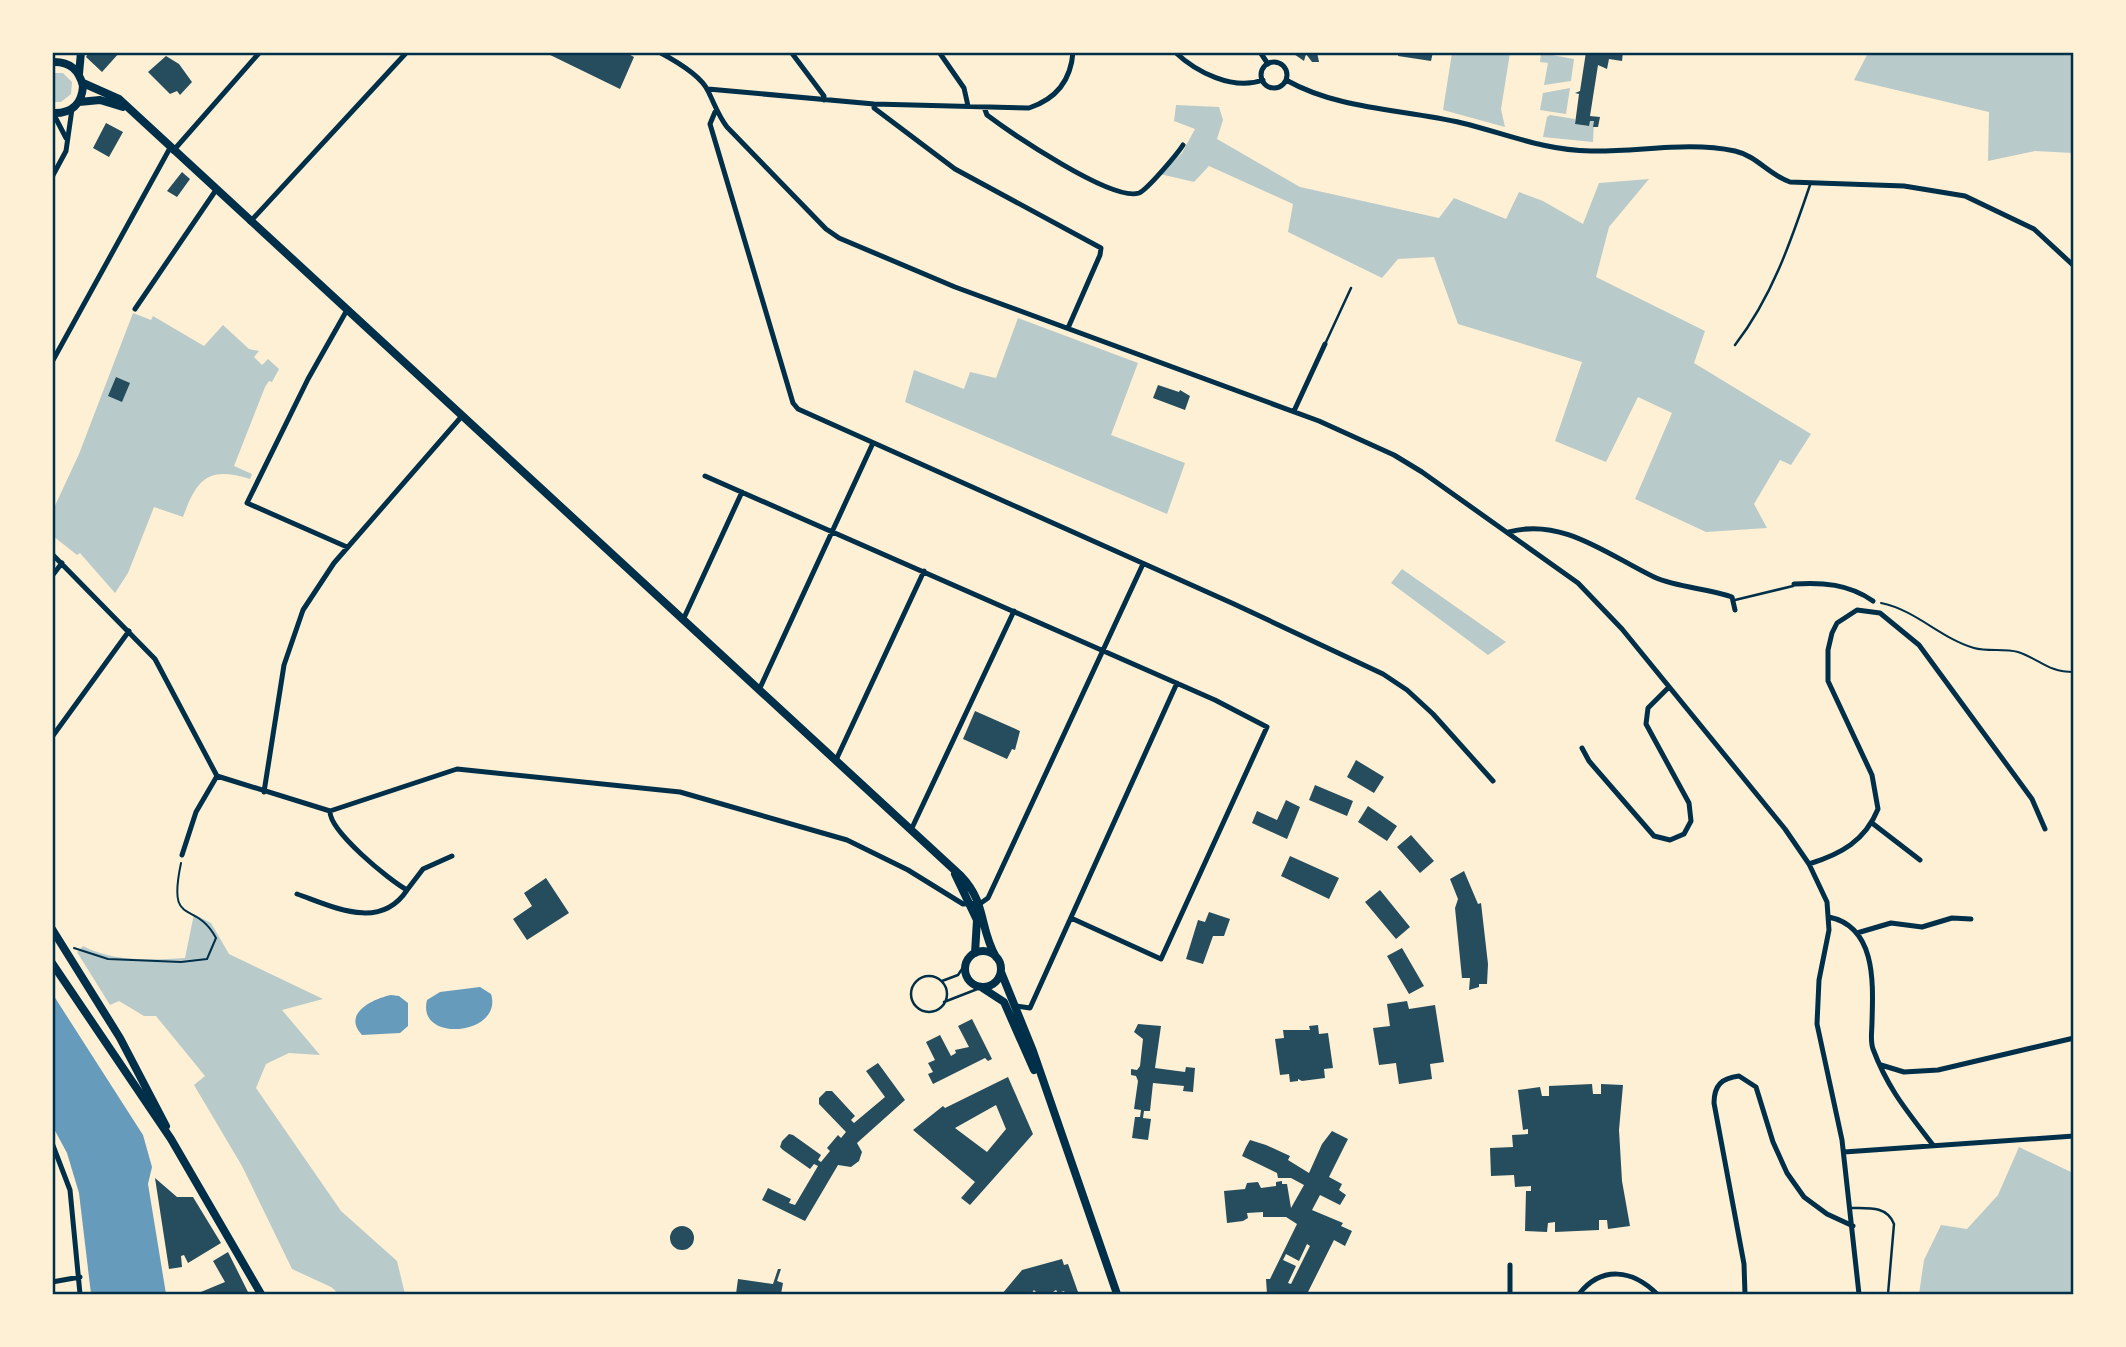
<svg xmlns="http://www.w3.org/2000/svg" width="2126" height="1347" font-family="'Alegreya Sans',sans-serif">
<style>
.green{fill:#b9caca}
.water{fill:#669bbc}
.building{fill:#264d5e;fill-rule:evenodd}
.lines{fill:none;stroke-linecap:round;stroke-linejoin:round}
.path{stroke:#003049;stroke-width:2}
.service{stroke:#003049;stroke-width:2.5}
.minor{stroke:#003049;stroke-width:5}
.secondary{stroke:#003049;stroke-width:8}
.neatline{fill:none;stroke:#003049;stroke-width:2.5}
</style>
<rect width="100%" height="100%" fill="#fdf0d5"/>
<path class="green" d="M1452,53H1510L1501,109L1505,127L1443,110Z
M1541,53L1574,59L1571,81L1544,85L1548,63L1540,62Z
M1868,53H2073V153L2035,151L1988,161L1989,112L1854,80Z
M53,73H63L72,82L71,94L61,102H53Z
M1570,88L1566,114L1540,110L1543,93Z
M1176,105L1219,107L1223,120L1217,139L1300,187L1439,218L1454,198L1506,219L1519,192L1543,201L1583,224L1599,183L1649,179L1609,227L1596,277L1705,331L1694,363L1811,434L1791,465L1780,460L1754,504L1767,528L1706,532L1635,499L1672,413L1638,397L1606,462L1555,441L1582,362L1458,324L1434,257L1398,259L1382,278L1288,232L1293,204L1209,166L1194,182L1160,174L1182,153L1195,129L1174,121Z
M1550,115L1575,119V124L1588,126L1590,121H1594L1593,142L1543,137L1547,117Z
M133,313L151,320L153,316L204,346L223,325L249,349L259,351L254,357L262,365L268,359L279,369L272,382L269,381L265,387L234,466L252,474L250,479C208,466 197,479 183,517L154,507L128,573L115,593L80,553L77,555L53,536V510L79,454Z
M1018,318L1138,363L1111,435L1185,463L1167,514L905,402L914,370L964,389L970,372L996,378Z
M1402,569L1506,642L1488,655L1391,583Z
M194,914L211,923L229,954L323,999L282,1010L320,1055L289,1053L266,1064L256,1088L341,1211L397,1261L405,1294H339L331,1287L292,1269L242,1166L194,1085L205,1076L156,1016H144L119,1001L110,1005L77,952L83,946C113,962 152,960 185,958Z
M2019,1147L2073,1173V1294H1919L1924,1260L1941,1225L1967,1229L1998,1195Z"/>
<path class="water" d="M480,987L491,994C504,1035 416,1044 427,1000L440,992Z
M52,993L143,1135L152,1167L148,1184L166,1294H91L79,1193L67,1153L53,1127Z
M391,995L399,996L408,1003V1026L400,1033L362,1035C342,1014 372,999 391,995Z"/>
<path class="building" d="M89,52H120L102,72L86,57Z
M544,52H625L634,57L620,89Z
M1291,52H1317L1319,62H1312L1306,54L1304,61Z
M1399,52H1433L1431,61L1398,56Z
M1586,52H1623L1622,61L1609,59L1607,69L1598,65L1590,116L1600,117L1598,127H1593L1594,121H1590L1589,126L1575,124L1579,94L1575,93L1580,91Z
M166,56L179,64L192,82L180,95L177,91L170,94L148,72Z
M106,123L123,132L109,157L93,148Z
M182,172L190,179L177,197L167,191Z
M116,377L130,383L122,402L108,396Z
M1158,385L1179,392L1180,390L1190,396L1185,410L1153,398Z
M975,711L1020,731L1015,750L1012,749L1007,759L963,739Z
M1356,760L1384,777L1374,793L1347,777Z
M1315,785L1353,801L1347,816L1309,800Z
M1286,800L1300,807L1287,839L1252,823L1257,811L1277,820Z
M1368,806L1397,826L1387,841L1358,822Z
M1411,835L1434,861L1420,873L1397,847Z
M1290,856L1339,878L1329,899L1281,876Z
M1464,871L1478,904L1481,903L1488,964L1487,984H1479V987L1469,990L1470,978H1462L1455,908L1458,899L1450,879Z
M546,878L569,913L527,940L513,919L532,906L524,893Z
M1380,890L1410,927L1396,939L1365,902Z
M1209,912L1230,919L1224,936H1213L1203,964L1186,959L1198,920L1205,922Z
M1402,948L1424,986L1409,994L1387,956Z
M1407,1001L1409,1009L1435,1005L1444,1062L1430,1064L1432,1079L1399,1084L1396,1063L1379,1065L1373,1028L1390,1026L1387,1004Z
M972,1019L992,1059L988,1061L985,1058L933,1084L928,1074L933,1072L928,1063L935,1060L926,1042L940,1035L951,1056L956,1053L955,1050L969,1047L958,1026Z
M1138,1024L1161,1026L1155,1068L1185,1072L1186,1067L1195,1068L1193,1092L1183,1091L1184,1086L1153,1083L1150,1111H1144L1143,1118L1151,1119L1148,1140L1132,1138L1135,1117H1140L1141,1110L1134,1109L1138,1081L1136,1076L1131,1075V1069L1137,1070L1140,1066L1143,1039L1134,1032Z
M1318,1025L1319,1034L1328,1033L1333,1068L1324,1069L1325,1078L1302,1081L1298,1079V1081L1290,1082L1289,1074L1280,1075L1275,1039L1284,1038L1283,1030H1310L1309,1026Z
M878,1063L905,1100L857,1143L862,1152L859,1161L851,1167L838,1165L805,1221L762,1200L768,1188L791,1199L789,1203L795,1205L818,1166L814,1164L810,1169L783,1150L780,1147L782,1141L789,1134L793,1135L821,1155L818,1160L821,1162L830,1151L827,1148L838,1135L841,1138L846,1132L819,1104V1098L826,1091H832L855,1116L851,1120L854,1123L885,1097L866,1071Z
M1008,1077L1033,1134L970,1205L961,1198L975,1182L913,1130L943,1106L945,1108ZM996,1105L1006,1129L987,1152L955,1128Z
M1592,1084L1593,1094H1601V1084L1623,1085L1619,1130L1622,1181L1630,1226L1608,1229L1607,1220H1599V1230L1555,1232V1222L1548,1223L1547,1232L1525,1231L1526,1191H1531V1186L1515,1187L1514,1175L1491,1176L1490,1148L1513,1147L1512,1135L1528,1134V1129L1523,1130L1518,1090L1540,1087L1542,1096H1549V1086Z
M1332,1131L1348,1139L1329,1177L1342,1184L1339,1190L1346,1195L1340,1205L1320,1195L1312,1210L1343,1223L1341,1226L1352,1231L1345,1246L1334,1240L1307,1294H1267L1266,1279H1270L1297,1224L1286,1217H1263V1212L1247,1213L1248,1218L1243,1221L1227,1223L1224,1191L1245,1189L1247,1183L1258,1182L1261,1188L1276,1186V1182L1282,1181V1184H1287L1291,1208L1304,1185L1291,1178H1278L1277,1173L1242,1156L1246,1147L1250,1140L1266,1145L1290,1156L1288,1160L1309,1173L1322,1144ZM1307,1244L1310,1246L1291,1284L1288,1283L1296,1266L1283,1260L1286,1254L1299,1261Z
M155,1178L177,1197H193L221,1243L188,1263L184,1255L181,1256L182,1267L169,1269Z
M670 1238a12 12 0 1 1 24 0a12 12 0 1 1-24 0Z
M228,1252L249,1294H196L225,1282L213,1261Z
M1062,1259L1064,1265L1068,1264L1078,1292L1066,1294L1064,1291L1058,1293L1056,1290L1050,1294H1038L1034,1290L1031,1294H1002L1022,1270Z
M778,1269H781L777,1281L783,1283L781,1294H736L738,1279L773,1284Z"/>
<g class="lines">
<path class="path" d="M1881,603C1916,610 1940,638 1974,648C1988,652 2004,648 2018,652C2040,659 2047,672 2074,672
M74,948L108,959L181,962L207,959L216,938C195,898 167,930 181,863"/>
<path class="service" d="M1326,342L1351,288
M1735,345C1772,297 1791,241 1810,185
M1735,600L1793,586
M911 994a18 18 0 1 1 36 0a18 18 0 1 1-36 0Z
M942,981L958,975L966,963
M944,1002L980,988
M1852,1208C1869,1208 1887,1206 1894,1224L1888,1294"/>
<path class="minor" d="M659,52C674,60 701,75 708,91C715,105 718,115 727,127L826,229L839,238L955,287L1319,421L1394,455L1422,472L1578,583L1622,629L1785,829L1809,864L1827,902L1829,930L1819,980L1817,1024L1842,1140L1859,1294
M791,52L824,96V100
M939,52L964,88L968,106
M1175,52C1196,72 1233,91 1263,80
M1260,52L1268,64
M1261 75a13 13 0 1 1 26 0a13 13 0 1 1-26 0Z
M1286,80C1339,110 1403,109 1462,123C1507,134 1543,150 1591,151C1639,152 1688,141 1735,151C1757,156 1769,175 1790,182L1904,186L1965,196L2034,229L2074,266
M708,89L874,104L1029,108C1056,99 1071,80 1073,52
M874,104V108L955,169L1101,248L1100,255L1068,328
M984,107L987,115C1011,133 1112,202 1139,193C1147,190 1178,153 1183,145
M715,112L710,124L793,403L798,409L1234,604L1383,674L1407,690L1433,714L1493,781
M53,113L66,138
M173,151L260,52
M52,177L66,151L72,109
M250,222L407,52
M135,309L216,190
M347,310L308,379L247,503L347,547
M52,362L170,148
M1294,411L1325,344
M705,476L1215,700L1267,727L1161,959L1071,918
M1509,532C1562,517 1608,555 1654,577C1678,588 1708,588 1732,597L1735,610
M52,554L155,659L217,776L330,811L457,769L680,792L847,840L908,870L963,904L981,903L988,898L1143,564
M52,576L62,563
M1794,584C1822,582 1849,584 1873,601
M683,620L742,492
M759,690L873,443
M52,737L129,631
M1582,748L1589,761L1654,836L1670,840L1684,834L1691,821L1689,803L1646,724L1648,708L1668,688
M836,760L924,571
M264,792L284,665L303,610L334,563L462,416
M1872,823L1920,860
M911,830L1014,611
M182,855L196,812L217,776
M1809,864C1841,854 1865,841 1878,809L1872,775L1828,681V650L1832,633L1837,623L1857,610L1880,613L1919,645L2032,799L2045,829
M407,890L423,869L452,856
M297,894C334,907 380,931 407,890C389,880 329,831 330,811
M1829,917C1877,927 1873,985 1872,1022C1872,1031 1870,1041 1873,1049C1888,1089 1907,1111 1933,1145
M1857,933L1891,923L1922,927L1952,918L1971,919
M1016,1006L1030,1008L1177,683
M1881,1065L1904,1072L1938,1070L2074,1038
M52,1143L70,1190L80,1294
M1844,1152L2074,1136
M1510,1265V1294
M52,1282L80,1277
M1579,1294C1602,1265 1633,1270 1657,1294
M1745,1294L1744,1264L1714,1103C1714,1085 1722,1078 1739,1076L1756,1087L1773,1142L1787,1173L1804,1197L1827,1214L1853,1226"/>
<path class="secondary" d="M52,62C70,61 79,70 83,86C82,104 71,114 52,113
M79,74L81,52
M83,83L119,99L961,876C987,903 979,928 996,957
M79,102L100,100L123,107
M955,874L977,920L975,953
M52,929L120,1038L166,1126
M965 969a18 18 0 1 1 36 0a18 18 0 1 1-36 0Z
M52,963L171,1139L261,1294
M1001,972L1033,1051L1117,1294
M981,987L1004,1002L1034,1070"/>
</g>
<rect width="2126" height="1347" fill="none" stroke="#fdf0d5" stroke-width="108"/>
<rect x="54" y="54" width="2018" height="1239" class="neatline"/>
</svg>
